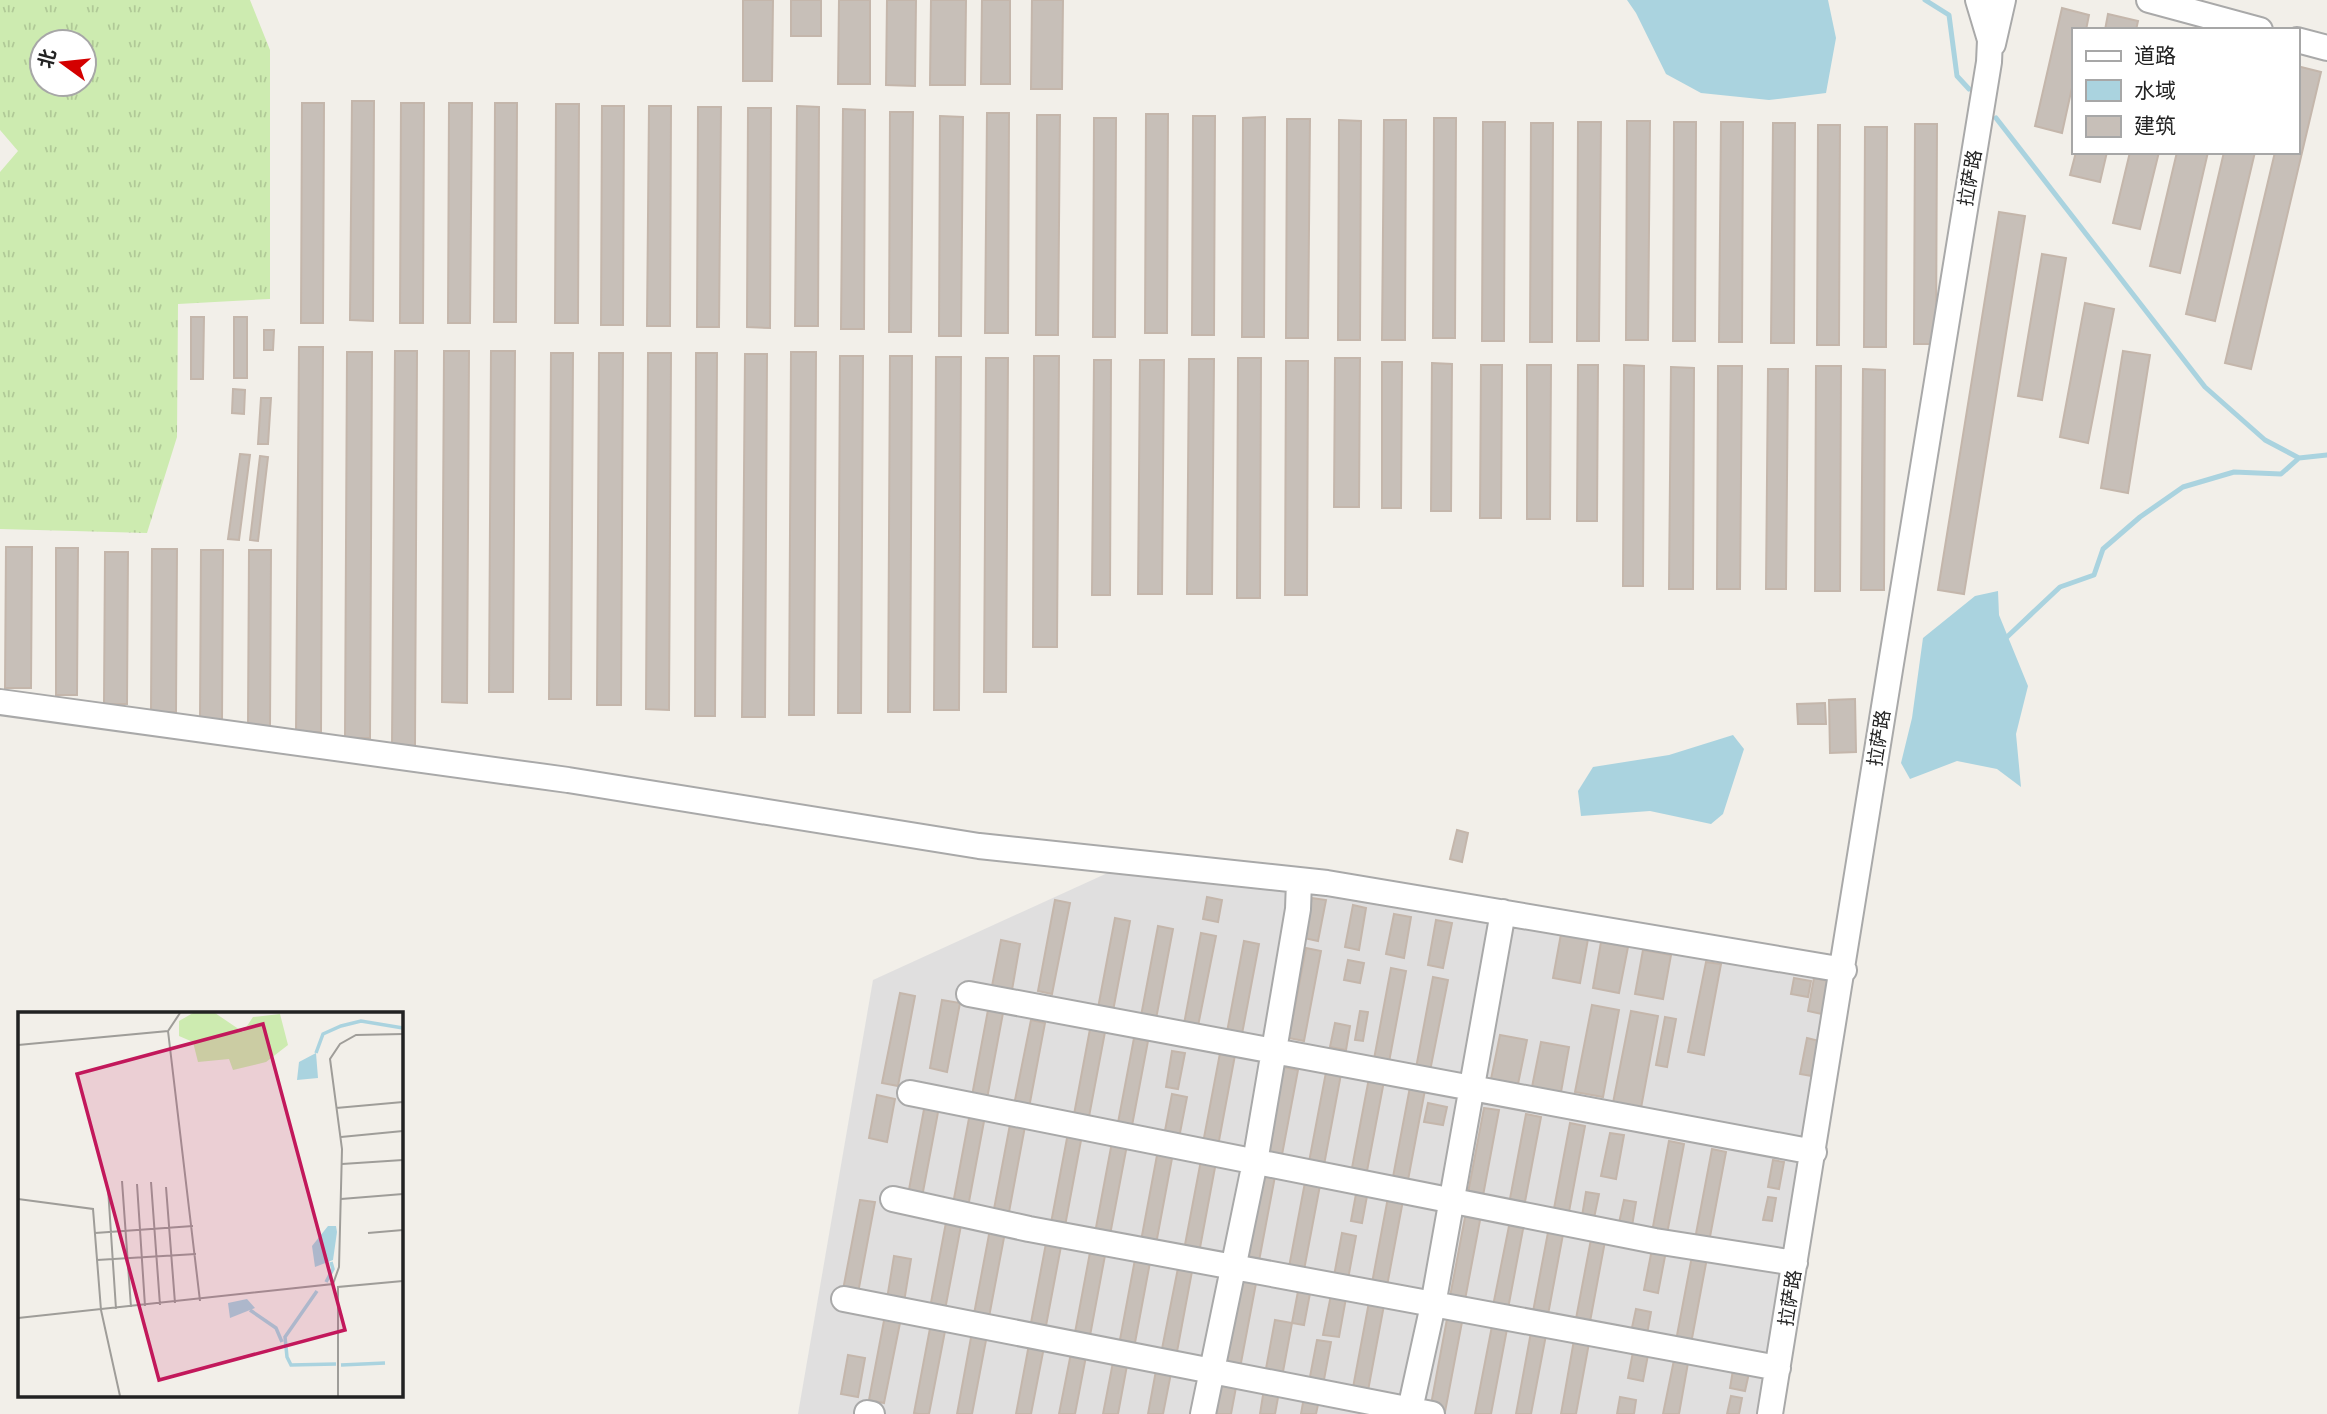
<svg xmlns="http://www.w3.org/2000/svg" width="2327" height="1414" font-family="Rubik,'Noto Sans SC',sans-serif">
<style>
.residential{fill:#e0dfdf}
.grass{fill:url(#grass-tufts);fill-rule:evenodd}
.water{fill:#aad3df}
.lines{fill:none;stroke-linecap:round;stroke-linejoin:round}
.stream{stroke:#aad3df;stroke-width:5}
.building{fill:#c7bfb8;stroke:#c4b6ab;stroke-width:2}
.minor-casing{stroke:#a9a9a9;stroke-width:28}
.minor{stroke:#fff;stroke-width:24}
.labels{text-anchor:middle;dominant-baseline:central;stroke-width:5;stroke-linejoin:round;paint-order:stroke}
.street-label{font-size:19px;fill:#222;stroke:#fff}
.inset-river{fill:none;stroke:#aad3df;stroke-width:3.5}
.inset-road{fill:none;stroke:#9f9d99;stroke-width:2}
.view{fill:#c2185b;fill-opacity:0.15;stroke:#c2185b;stroke-width:3.5}
.inset-edge{fill:none;stroke:#222;stroke-width:3.5}
</style>
<defs>
<pattern id="grass-tufts" width="24" height="20" patternUnits="userSpaceOnUse" patternTransform="scale(1.75)"><rect width="24" height="20" fill="#cdebb0"/><path d="M3 7l-1-3M5 7V3M7 7l1-3M15 17l-1-3M17 17v-4M19 17l1-3" fill="none" stroke="#b0c997"/></pattern>
</defs>
<rect width="100%" height="100%" fill="#f2efe9"/>
<path class="residential" d="M1147,855L1839,960L1761,1414H798L873,980Z"/>
<path class="grass" d="M0,0H250L270,50V299L178,304L177,437L147,533L0,529V172L18,151L0,130ZM42,42H84V84H42Z"/>
<path class="water" d="M1627,0H1828L1836,38L1826,93L1769,100L1701,93L1666,74L1636,13Z
M1998,591L1999,615L2028,686L2016,734L2021,787L1997,769L1957,761L1910,779L1901,763L1912,718L1923,638L1975,596Z
M1733,735L1744,749L1723,814L1711,824L1650,811L1581,816L1578,791L1593,767L1669,755Z"/>
<g class="lines">
<path class="stream" d="M1925,0L1949,15L1957,76L1969,89
M1996,118L2205,387L2265,440L2299,458L2327,455
M2007,637L2060,587L2094,575L2103,549L2140,517L2183,487L2234,472L2281,474L2299,458"/>
</g>
<path class="building" d="M743,0H773L772,81H743Z
M791,0H821V36H791Z
M839,0H870V84H838Z
M887,0H916L915,86L886,85Z
M931,0H966L965,85H930Z
M982,0H1010V84H981Z
M1032,0H1063L1062,89H1031Z
M2062,8L2089,15L2086,30H2073V83L2062,133L2035,126Z
M2108,14L2138,21L2136,30H2105Z
M2297,66L2321,72L2251,369L2225,363L2275,152H2297Z
M352,101H374L373,321L350,320Z
M302,103H324L323,323H301Z
M401,103H424L423,323H400Z
M449,103H472L470,323H448Z
M495,103H517L516,322H494Z
M556,104H579L578,323H555Z
M602,106H624L623,325H601Z
M649,106H671L670,326H647Z
M797,106L819,107L818,326H795Z
M698,107H721L719,327H697Z
M748,108H771L770,328L747,327Z
M843,109L865,110L864,329H841Z
M890,112H913L911,332H889Z
M987,113H1009L1008,333H985Z
M1146,114H1168L1167,333H1145Z
M1037,115H1060L1058,335H1036Z
M940,116L963,117L961,336H939Z
M1193,116H1215L1214,335H1192Z
M1265,117L1264,337H1242L1243,118Z
M1094,118H1116L1115,337H1093Z
M1434,118H1456L1455,338H1433Z
M1287,119H1310L1308,338H1286Z
M1339,120L1361,121L1360,340H1338Z
M1384,120H1406L1405,340H1382Z
M1627,121H1650L1648,340H1626Z
M1483,122H1505L1504,341H1482Z
M1578,122H1601L1599,341H1577Z
M1674,122H1696L1695,341H1673Z
M1721,122H1743L1742,342H1719Z
M1531,123H1553L1552,342H1530Z
M1773,123H1795L1794,343H1771Z
M1915,124H1937L1936,344H1914Z
M1818,125H1840L1839,345H1817Z
M1865,127H1887L1886,347H1864Z
M2076,152H2107L2100,182L2070,175Z
M2130,152H2159L2140,229L2113,223Z
M2177,152H2208L2180,273L2150,266Z
M2224,152H2255L2215,321L2186,314Z
M1999,212L2025,216L1964,594L1938,590Z
M2042,254L2066,258L2042,400L2018,396Z
M2085,303L2114,309L2088,443L2060,437Z
M191,317H204L203,379H191Z
M234,317H247V378H234Z
M264,330H274L273,350H264Z
M299,347H323L321,732H296Z
M395,351H417L415,746H392Z
M444,351H469L467,703L442,702Z
M491,351H515L513,692H489Z
M2123,351L2150,355L2128,493L2101,488Z
M347,352H372L370,738H345Z
M791,352H816L814,715H789Z
M551,353H573L571,699H549Z
M599,353H623L621,705H597Z
M648,353H671L669,710L646,709Z
M696,353H717L715,716H695Z
M745,354H767L765,717H742Z
M840,356H863L861,713H838Z
M890,356H912L910,712H888Z
M1034,356H1059L1057,647H1033Z
M936,357H961L959,710H934Z
M986,358H1008L1006,692H984Z
M1238,358H1261L1260,598H1237Z
M1335,358H1360L1359,507H1334Z
M1189,359H1214L1212,594H1187Z
M1094,360H1111L1110,595H1092Z
M1140,360H1164L1162,594H1138Z
M1286,361H1308L1307,595H1285Z
M1382,362H1402L1401,508H1382Z
M1432,363L1452,364L1451,511H1431Z
M1481,365H1502L1501,518H1480Z
M1527,365H1551L1550,519H1527Z
M1578,365H1598L1597,521H1577Z
M1624,365L1644,366L1643,586H1623Z
M1718,366H1742L1740,589H1717Z
M1816,366H1841L1840,591H1815Z
M1671,367L1694,368L1693,589H1669Z
M1768,369H1788L1786,589H1766Z
M1863,369L1885,370L1884,590H1861Z
M233,389L245,390L244,414L232,413Z
M261,398H271L268,444H258Z
M240,454L250,455L239,540L228,539Z
M260,456L268,457L258,541L250,540Z
M6,547H32L31,688H5Z
M56,548H78L77,695H56Z
M152,549H177L176,712H151Z
M201,550H223L222,721H200Z
M249,550H271L270,726H248Z
M105,552H128L127,704H104Z
M1855,699L1856,752L1830,753L1829,700Z
M1825,703L1826,724H1798L1797,704Z
M1457,830L1468,833L1462,862L1450,859Z
M1207,897L1222,900L1218,922L1203,919Z
M1312,898L1326,900L1318,941L1304,938Z
M1055,900L1070,903L1052,994L1038,991Z
M1353,905L1366,908L1359,950L1345,947Z
M1394,914L1411,917L1404,958L1386,954Z
M1115,918L1130,921L1113,1011L1098,1008Z
M1436,920L1452,923L1443,968L1428,965Z
M1158,926L1173,929L1156,1019L1141,1016Z
M1201,933L1216,936L1198,1026L1184,1024Z
M1561,934L1588,939L1580,983L1553,978Z
M1001,940L1020,944L1012,990L992,986Z
M1244,941L1259,944L1242,1034L1227,1032Z
M1601,942L1628,947L1619,993L1593,988Z
M1306,948L1321,951L1304,1041L1289,1038Z
M1643,950L1671,955L1663,999L1635,994Z
M1348,960L1364,963L1360,983L1344,980Z
M1706,962L1721,964L1704,1055L1688,1052Z
M1391,968L1406,971L1389,1062L1374,1059Z
M1433,977L1448,980L1430,1071L1416,1068Z
M1794,978L1811,981L1808,997L1791,994Z
M1814,978L1828,981L1822,1014L1808,1011Z
M900,993L915,996L898,1086L882,1083Z
M942,1000L960,1003L947,1072L930,1068Z
M1592,1005L1619,1010L1603,1097L1575,1092Z
M988,1010L1003,1013L986,1104L971,1101Z
M1360,1011L1368,1012L1363,1041L1355,1040Z
M1631,1011L1658,1016L1641,1108L1613,1103Z
M1665,1017L1676,1019L1667,1067L1656,1065Z
M1031,1020L1045,1023L1028,1113L1013,1110Z
M1335,1023L1350,1026L1346,1050L1330,1047Z
M1090,1029L1105,1032L1088,1122L1073,1120Z
M1500,1035L1527,1040L1518,1084L1491,1079Z
M1134,1038L1148,1041L1131,1131L1117,1128Z
M1807,1038L1819,1041L1812,1076L1800,1074Z
M1541,1042L1569,1047L1561,1092L1532,1087Z
M1172,1051L1185,1053L1178,1089L1166,1087Z
M1220,1053L1235,1055L1218,1146L1203,1143Z
M1284,1067L1298,1070L1281,1160L1267,1157Z
M1326,1072L1341,1074L1324,1165L1309,1162Z
M1369,1078L1384,1081L1367,1171L1352,1168Z
M1410,1087L1425,1090L1408,1180L1393,1177Z
M1172,1094L1187,1097L1179,1138L1164,1136Z
M877,1095L895,1099L887,1142L869,1138Z
M1428,1103L1447,1107L1443,1125L1424,1122Z
M925,1104L939,1107L922,1197L908,1195Z
M1484,1108L1499,1110L1482,1201L1467,1198Z
M970,1113L985,1116L968,1207L953,1204Z
M1526,1114L1541,1117L1524,1207L1509,1204Z
M1011,1119L1026,1121L1009,1212L994,1209Z
M1570,1123L1585,1126L1568,1217L1553,1214Z
M1068,1133L1082,1135L1065,1226L1051,1223Z
M1610,1133L1624,1135L1616,1179L1601,1176Z
M1669,1141L1684,1144L1667,1234L1652,1232Z
M1112,1142L1127,1145L1110,1235L1095,1233Z
M1712,1149L1726,1152L1709,1242L1695,1239Z
M1158,1150L1173,1153L1156,1244L1141,1241Z
M1201,1160L1216,1162L1199,1253L1184,1250Z
M1773,1160L1784,1162L1779,1189L1768,1187Z
M1261,1168L1276,1171L1259,1261L1244,1258Z
M1306,1177L1321,1180L1304,1270L1289,1267Z
M1389,1192L1404,1195L1387,1286L1372,1283Z
M1586,1192L1599,1194L1594,1218L1582,1216Z
M1356,1194L1367,1196L1362,1223L1351,1221Z
M1768,1197L1776,1198L1772,1221L1763,1220Z
M860,1200L875,1202L858,1293L843,1290Z
M1624,1200L1636,1202L1632,1226L1619,1223Z
M1466,1212L1481,1215L1464,1305L1449,1302Z
M947,1217L962,1220L945,1310L930,1308Z
M1510,1221L1524,1224L1507,1314L1492,1311Z
M991,1224L1006,1227L989,1317L974,1314Z
M1549,1227L1564,1229L1547,1320L1532,1317Z
M1342,1233L1356,1236L1348,1279L1334,1276Z
M1592,1234L1606,1236L1589,1327L1575,1324Z
M1047,1238L1062,1241L1045,1331L1030,1328Z
M1091,1247L1106,1250L1089,1341L1074,1338Z
M1652,1249L1666,1251L1658,1293L1644,1290Z
M1136,1254L1151,1257L1134,1348L1119,1345Z
M894,1256L911,1259L904,1302L887,1299Z
M1692,1256L1707,1258L1690,1349L1675,1346Z
M1179,1263L1193,1266L1176,1357L1161,1354Z
M1242,1275L1257,1278L1240,1368L1225,1365Z
M1299,1286L1311,1288L1304,1325L1292,1323Z
M1331,1295L1346,1298L1339,1337L1323,1335Z
M1369,1302L1384,1305L1367,1396L1352,1393Z
M1636,1309L1651,1312L1646,1340L1630,1337Z
M886,1310L902,1313L884,1403L869,1400Z
M1447,1319L1462,1322L1445,1412L1430,1410Z
M1275,1320L1292,1323L1282,1377L1265,1374Z
M931,1323L946,1326L929,1414H918L914,1413Z
M1492,1326L1507,1329L1491,1414H1475Z
M972,1332L987,1335L972,1414H957Z
M1531,1332L1546,1335L1531,1414H1516Z
M1030,1339L1045,1342L1031,1414H1016Z
M1317,1340L1331,1342L1323,1385L1309,1382Z
M1574,1340L1589,1343L1576,1414H1561Z
M1072,1348L1087,1351L1075,1414H1059Z
M1633,1352L1648,1355L1643,1381L1628,1378Z
M848,1355L865,1358L858,1397L841,1394Z
M1114,1357L1128,1360L1118,1414H1103Z
M1674,1360L1688,1363L1679,1414H1663Z
M1157,1365L1172,1368L1163,1414H1148Z
M1733,1370L1749,1373L1745,1391L1730,1388Z
M1222,1379L1237,1382L1231,1414H1215Z
M1264,1389L1279,1392L1275,1414H1260Z
M1731,1396L1742,1398L1739,1414H1727Z
M1304,1397L1319,1400L1316,1414H1301Z
M1620,1397L1636,1400L1634,1414H1617Z"/>
<g class="lines">
<defs>
<path id="minor" d="M2149,0L2260,30
M2297,40L2327,48
M1993,44L2003,0
M0,702L568,780L979,846L1327,883L1844,970
M969,994L1814,1152
M910,1093L1655,1241L1795,1263
M893,1199L1029,1229L1778,1368
M844,1299L1432,1414
M867,1413L872,1414
M1203,1414L1255,1162L1298,909L1299,881
M1409,1414L1433,1305L1503,912
M1770,1414C1845,964 1913,512 1989,62L1990,40L1978,0"/>
</defs>
<use href="#minor" class="minor-casing"/>
<use href="#minor" class="minor"/>
</g>
<g class="labels">
<g class="street-label">
<text transform="translate(1970 178) rotate(-80)">拉萨路</text>
<text transform="translate(1879 738) rotate(-81)">拉萨路</text>
<text transform="translate(1790 1298) rotate(-81)">拉萨路</text>
</g>
</g>
<g transform="translate(18 1012)">
<rect width="385" height="385" fill="#f2efe9"/>
<path d="M175,1H197L225,20L235,5L262,2L270,33L248,50L215,58L211,47L180,50L175,30L161,24V9Z" fill="#cdebb0"/>
<path d="M298,41L300,66L279,68L281,50ZM310,214H318L319,220L315,248L297,255L294,234ZM229,287L237,296L212,306L210,291Z" fill="#aad3df"/>
<path class="inset-river" d="M298,41L305,22L323,14L343,9L385,16M308,270L315,257L313,250M299,279L267,325L269,345L273,353L318,352M232,298L258,316L264,330M323,353L367,351"/>
<path class="inset-road" d="M150,19L182,289M0,33L150,19L162,1M318,96L385,90M323,125L385,119M324,152L385,148M104,169L113,295M133,170L142,293M119,172L127,294M148,175L157,291M90,176L98,297M0,187L75,197L83,298L102,384M323,187L385,182M77,221L175,214M350,221L385,218M79,248L178,242M0,306L315,272L321,255L324,137L312,47L322,32L338,23L385,22M320,384V275L385,269"/>
<path class="view" d="M245,12L327,318L141,368L59,62Z"/>
<rect width="385" height="385" class="inset-edge"/>
</g>
<rect x="2072" y="28" width="228" height="126" fill="#ffffff" stroke="#a7a7a7" stroke-width="2"/>
<rect x="2086" y="51" width="35" height="10" fill="#ffffff" stroke="#a7a7a7" stroke-width="2"/>
<text x="2134" y="63" font-size="21" fill="#222222">道路</text>
<rect x="2086" y="80" width="35" height="21" fill="#aad3df" stroke="#a7a7a7" stroke-width="2"/>
<text x="2134" y="98" font-size="21" fill="#222222">水域</text>
<rect x="2086" y="116" width="35" height="21" fill="#c7bfb8" stroke="#a7a7a7" stroke-width="2"/>
<text x="2134" y="133" font-size="21" fill="#222222">建筑</text>
<g transform="translate(63 63) rotate(285)"><circle r="33" fill="#ffffff" stroke="#a7a7a7" stroke-width="2"/>
<path d="M0-5L12 26L0 18L-12 26Z" fill="#d40000"/>
<text y="-10" font-size="19" font-weight="bold" text-anchor="middle" fill="#222222">北</text>
</g>
</svg>
